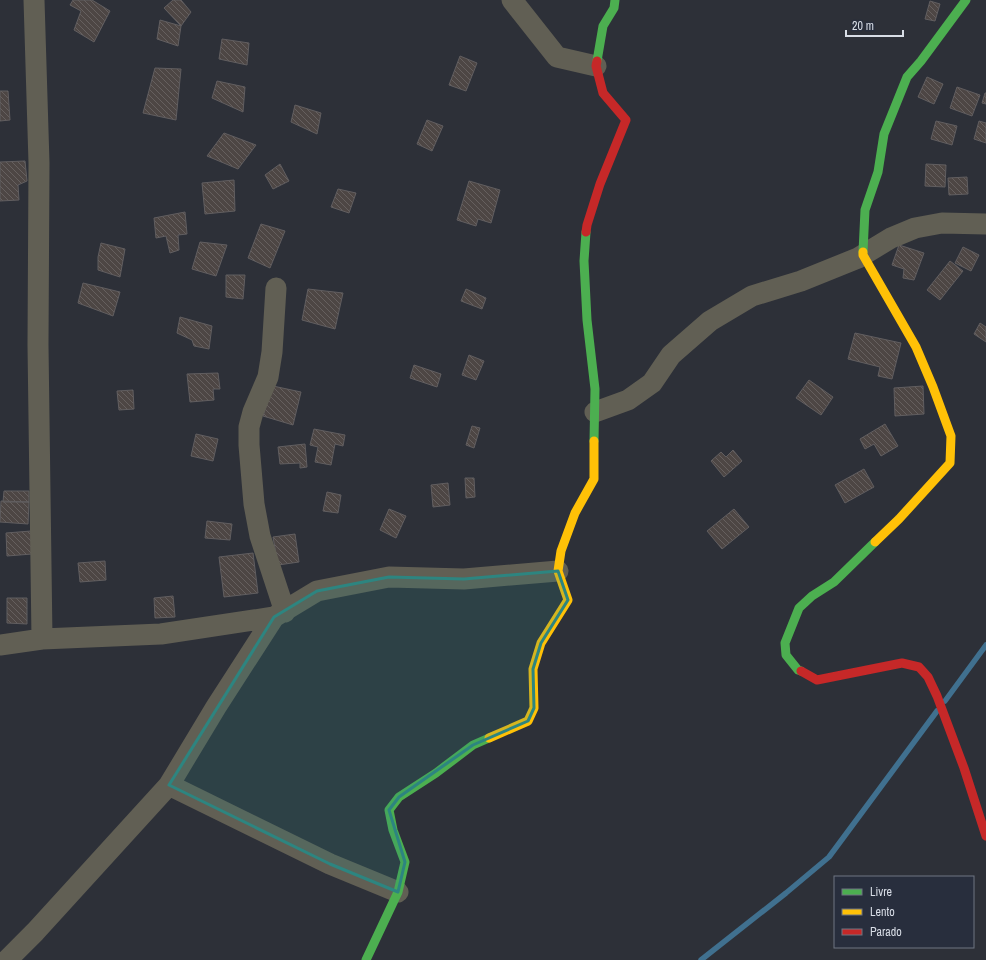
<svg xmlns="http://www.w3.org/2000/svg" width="986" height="960" font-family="'Archivo Narrow',sans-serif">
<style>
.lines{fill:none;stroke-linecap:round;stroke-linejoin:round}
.stream{stroke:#40708f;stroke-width:5.5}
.building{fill:url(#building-back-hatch);stroke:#615e60}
.street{stroke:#615f54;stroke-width:21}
.fast{stroke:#4caf50;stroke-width:9}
.slow{stroke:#ffc107;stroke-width:9}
.jam{stroke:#c62828;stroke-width:9}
.marked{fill:#2d8580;fill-opacity:0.2;stroke:#2d8580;stroke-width:3;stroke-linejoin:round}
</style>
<defs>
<pattern id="building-back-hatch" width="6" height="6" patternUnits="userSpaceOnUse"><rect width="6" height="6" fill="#4d4644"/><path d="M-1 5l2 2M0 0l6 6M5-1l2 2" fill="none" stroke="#66605f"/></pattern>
</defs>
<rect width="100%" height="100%" fill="#2d3038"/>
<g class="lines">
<path class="stream" d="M945,701L986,645
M701,960L786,893L829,857L937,711"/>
</g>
<path class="building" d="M73,0H92L110,11L94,42L74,30L81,11L70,5Z
M173,0H181L191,12L181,26L164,8Z
M930,1L940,4L935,21L925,19Z
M160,20L181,26L178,46L157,39Z
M222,39L249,43L247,65L219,59Z
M460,56L477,63L466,91L449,85Z
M155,68L181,69L176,120L143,113Z
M927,77L943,84L934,104L918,97Z
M217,81L245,87L243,112L212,98Z
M957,87L980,95L972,116L950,108Z
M0,91H8L10,120L0,121Z
M985,93H986V104L982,103Z
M295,105L321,113L317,134L291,122Z
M427,120L443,126L432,151L417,144Z
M936,121L957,126L952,145L931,139Z
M979,121L986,123V143L974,139Z
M224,133L256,145L238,169L207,156Z
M25,161L27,181L18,185L19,200L0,201V162Z
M280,164L289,181L273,189L265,175Z
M926,164L946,165L945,187L925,186Z
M967,177L968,194L949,195L948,178Z
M234,180L235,211L205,214L202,183Z
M469,181L500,190L491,223L478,219L476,226L457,220Z
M338,189L356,193L349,213L331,207Z
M185,212L187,234L178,235L179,250L170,253L166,236L156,238L154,218Z
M261,224L285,231L270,268L248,258Z
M200,242L227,245L216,276L192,269Z
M101,243L125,249L120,277L98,270V257Z
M899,245L924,253L914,280L903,278L904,269L892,265Z
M963,247L979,255L971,271L955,263Z
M950,261L963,271L940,300L927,290Z
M226,275H245L243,299L226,297Z
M83,283L120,292L113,316L78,303Z
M308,289L343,293L335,329L302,320Z
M466,289L486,298L482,309L461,301Z
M180,317L212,326L209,349L194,346L192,340L177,333Z
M980,323L986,327V342L974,334Z
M855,333L901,343L892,379L878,376L880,367L848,359Z
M469,355L484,361L476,380L462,375Z
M414,365L441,374L437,387L410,378Z
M218,373L220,389H213L214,400L190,402L187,374Z
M809,380L833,397L821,415L796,398Z
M273,386L301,392L293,425L263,416Z
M923,386L924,414L895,416L894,388Z
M133,390L134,409L119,410L117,391Z
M885,424L898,446L881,456L874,444L865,449L860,439Z
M472,426L480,428L474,448L466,445Z
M314,429L345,435L343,446L335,444L331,465L315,462L318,447L310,445Z
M196,434L218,439L213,461L191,456Z
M305,444L307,467L300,468V463L280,464L278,447Z
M733,450L742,461L724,477L711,461L721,452L726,457Z
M864,469L874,487L845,503L835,485Z
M465,478H474L475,497L466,498Z
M448,483L450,505L433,507L431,485Z
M4,491H29V502H3Z
M327,492L341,495L338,513L323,511Z
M1,501L29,502L28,524L0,522Z
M389,509L406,516L396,538L380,530Z
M734,509L749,527L722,549L707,531Z
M207,521L232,524L230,540L205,538Z
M31,531L32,554L7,556L6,533Z
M295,534L299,562L278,565L273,537Z
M253,553L258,593L224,597L219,557Z
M105,561L106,580L80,582L78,563Z
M173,596L175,617L155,618L154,598Z
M7,598H27V624L7,623Z"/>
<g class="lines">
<path class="street" d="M34,0L39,163L38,345L42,639
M512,0L557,57L596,66
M276,288L272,352L268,377L253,412L249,427V445L254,504L260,536L285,612
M595,412L628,400L652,383L671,355L710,321L752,296L801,281L858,258L891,238L915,228L942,223L986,224
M0,645L42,639L161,634L274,617L317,591L389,577L464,579L558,571
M169,785L330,864L398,892
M7,960L35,932L169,785L216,707L274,617"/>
<path class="fast" d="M597,61L603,26L614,8L615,0
M586,232L584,261L587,320L595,389L594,441
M863,252L865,210L878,172L884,134L907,77L921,61L966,0
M801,671L798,670L786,655L785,643L799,608L812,596L834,582L875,542
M366,960L398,892L405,862L393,830L389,810L399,797L436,773L473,745L489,738"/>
<path class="slow" d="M863,252V255L916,347L933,387L951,436L950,463L899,519L875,542
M489,738L528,721L534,708L533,669L541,643L568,600L558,571L561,551L575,513L594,479V441"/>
<path class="jam" d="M586,232L587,225L600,184L626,120L603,93L596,66L597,61
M801,671L817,680L902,663L919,667L928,677L937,696L964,768L986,836"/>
</g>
<path class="marked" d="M558,571L568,600L541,643L533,669L534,708L528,721L473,745L399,797L389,810L405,862L398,892L330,864L169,785L274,617L317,591L389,577L464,579Z"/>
<rect x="834" y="876" width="140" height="72" fill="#282e3d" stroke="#6e7481"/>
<rect x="842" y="889" width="20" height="6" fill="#4caf50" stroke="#6e7481"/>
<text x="870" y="896" font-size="12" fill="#d8dde6">Livre</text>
<rect x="842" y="909" width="20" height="6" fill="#ffc107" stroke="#6e7481"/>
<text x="870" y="916" font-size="12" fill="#d8dde6">Lento</text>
<rect x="842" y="929" width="20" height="6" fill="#c62828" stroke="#6e7481"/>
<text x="870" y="936" font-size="12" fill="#d8dde6">Parado</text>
<path d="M846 30v6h57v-6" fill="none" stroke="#d8dde6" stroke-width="2"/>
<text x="852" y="30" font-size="12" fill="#d8dde6" stroke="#282e3d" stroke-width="3" paint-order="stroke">20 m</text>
</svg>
